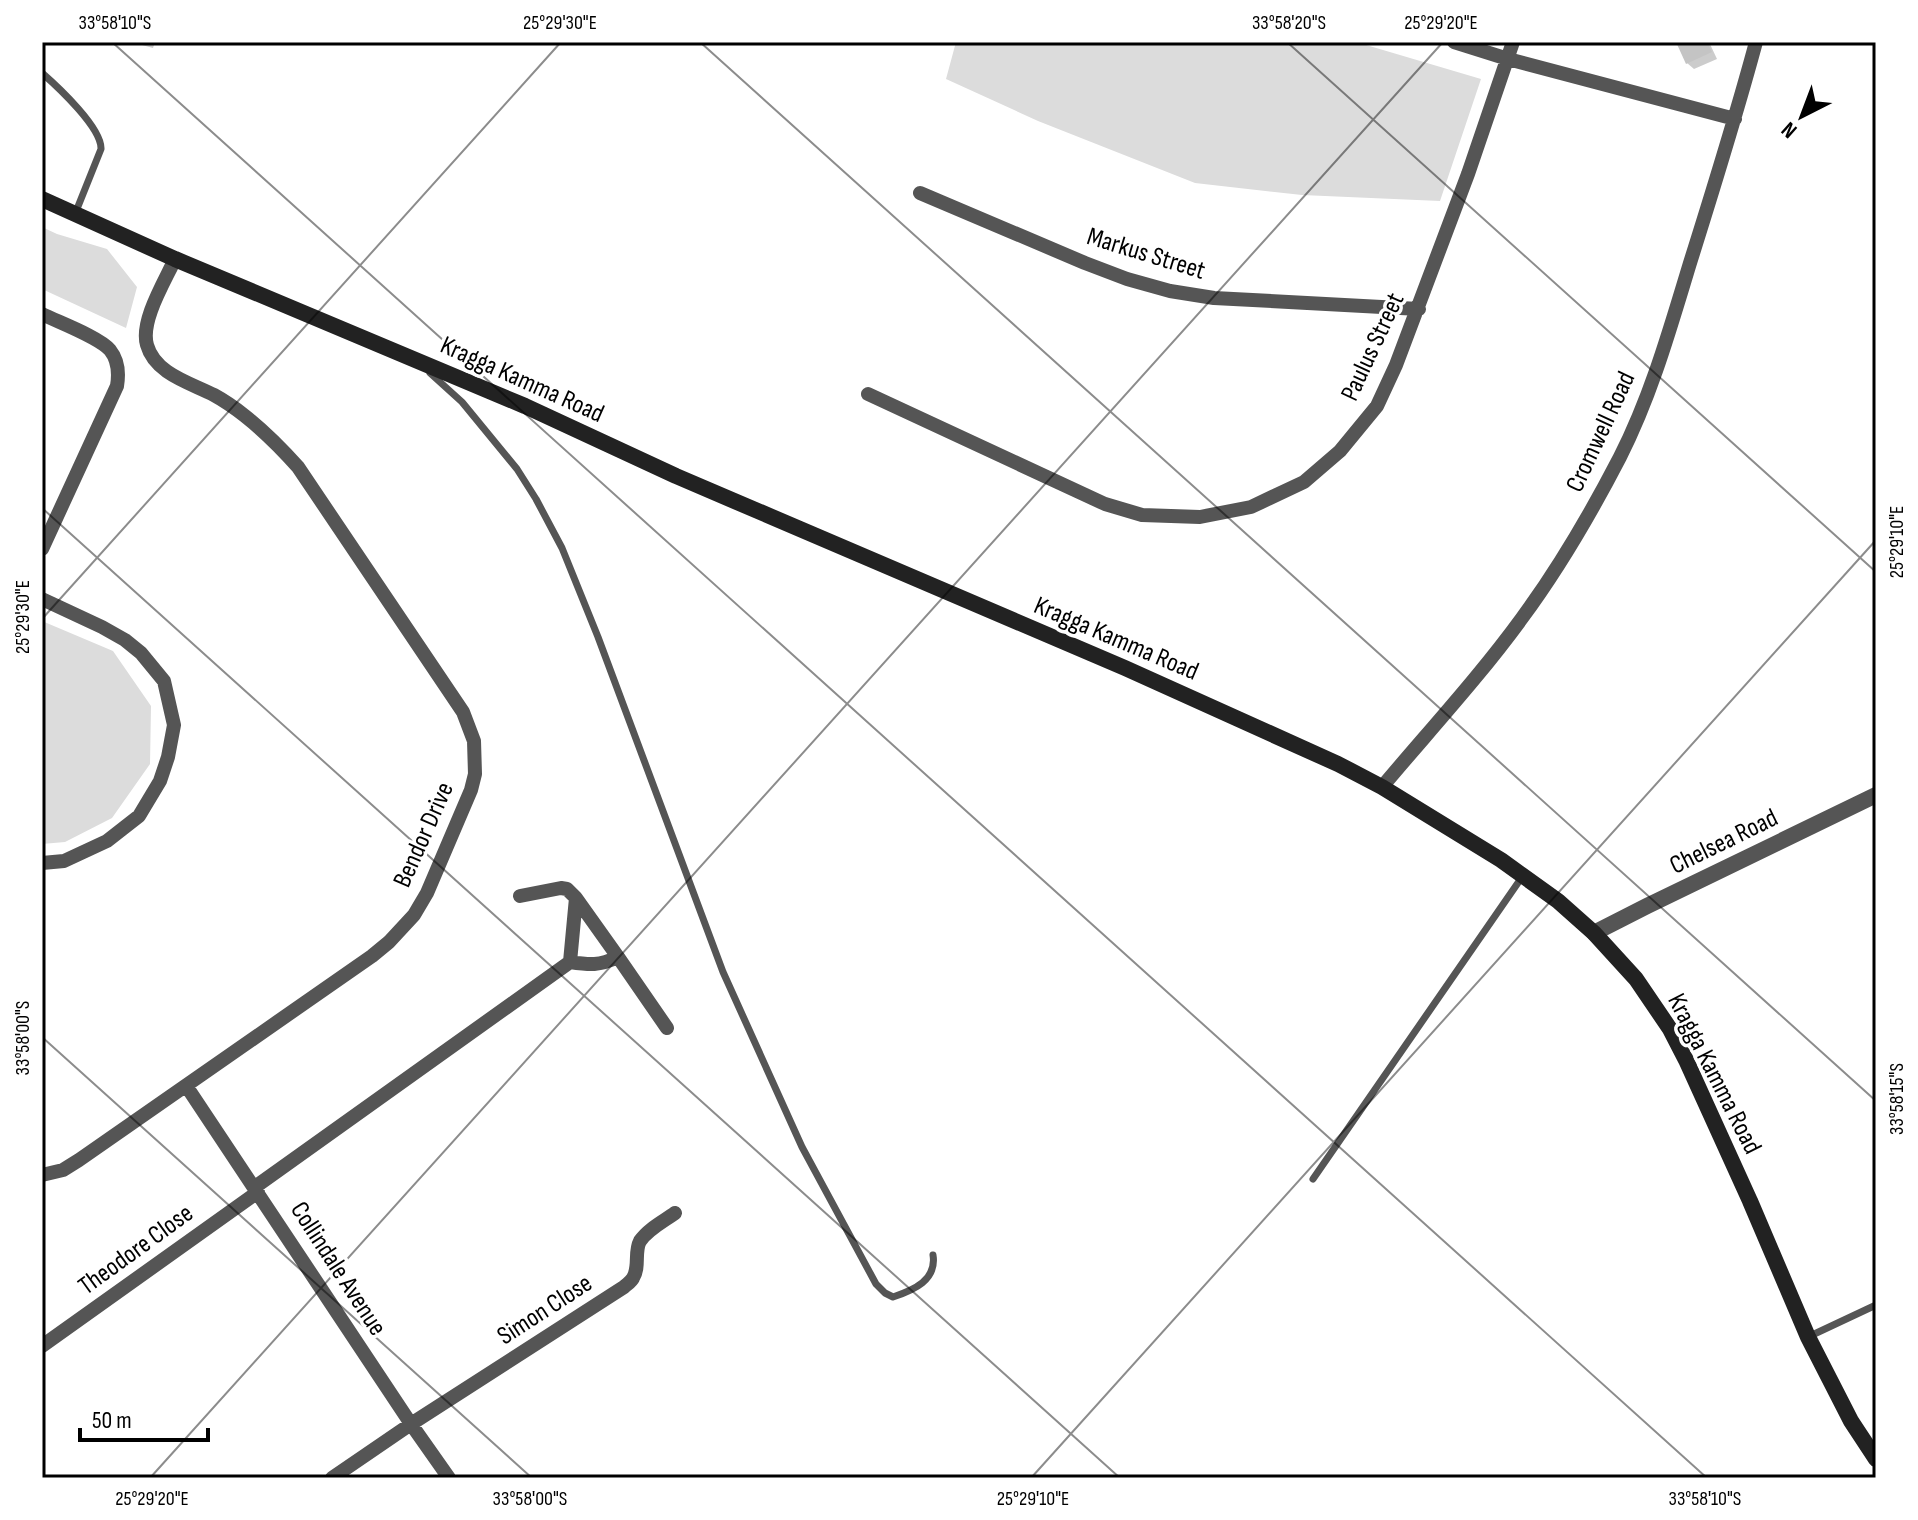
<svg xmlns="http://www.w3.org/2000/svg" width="1918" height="1520" font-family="'Sofia Sans Condensed',sans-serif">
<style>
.green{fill:#dcdcdc}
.shadow{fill:#0003}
.building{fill:#c4c4c4}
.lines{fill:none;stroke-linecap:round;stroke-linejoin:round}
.service{stroke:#555;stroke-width:7}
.minor{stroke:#555;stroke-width:14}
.tertiary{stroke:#555;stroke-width:16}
.secondary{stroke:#222;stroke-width:16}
.ticks{fill:none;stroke:#000;stroke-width:2;stroke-opacity:0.45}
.labels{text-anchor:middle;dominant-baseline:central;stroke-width:7;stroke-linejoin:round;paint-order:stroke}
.street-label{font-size:26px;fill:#000;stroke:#fff}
.neatline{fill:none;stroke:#000;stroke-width:3}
.ticks-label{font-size:20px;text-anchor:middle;fill:#000}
</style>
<rect width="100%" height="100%" fill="#fff"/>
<path class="green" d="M956,42H1356L1481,79L1440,201L1302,195L1195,183L1038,121L946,79Z
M42,227L57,234L107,249L137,287L126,328L42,289Z
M42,621L113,651L151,706L150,764L112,818L65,842L42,844Z"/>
<path class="shadow" d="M131,42H155L153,48Z
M1678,42H1709L1717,59L1694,69L1687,63Z"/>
<path class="building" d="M1676,42H1707L1712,52L1686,64Z"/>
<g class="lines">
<path class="service" d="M42,73C58,87 102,128 101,149L75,214
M430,373L462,402L517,469L536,499L562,548L598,637L723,972L802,1147L876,1284L885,1293L893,1297C914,1290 937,1280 933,1255
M1313,1179L1522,877
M1810,1336L1876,1305"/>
<path class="minor" d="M1454,42L1508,59L1735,119
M920,193L1085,263L1127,279L1170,291L1214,298L1419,309
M42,314C58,322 99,337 110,350C118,360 119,374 117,386L42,549
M868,394L1105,504L1142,515L1200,517L1251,507L1304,482L1340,451L1377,406L1396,365L1468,174L1513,42
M42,599L102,627L125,640L141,653L164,681L174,725L168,757L160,781L139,816L107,841L64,861L42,863
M1382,787C1429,731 1479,677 1522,618C1559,568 1591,513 1620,457C1651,396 1670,329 1690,263C1713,190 1736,116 1756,42
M576,898L618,957
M570,962C590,965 599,966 618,957L667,1028
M187,1087L411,1424L449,1478
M42,1175L63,1170L79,1160L372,956L389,942L414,915L427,893L471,790L475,774L474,741L463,712L298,467C281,448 264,431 245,416C235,408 225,401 214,395C191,383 155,374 147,345C140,321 165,281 175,259
M255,1187L570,962L576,898L567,889L561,888L520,896
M42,1346L258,1192
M332,1478L411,1424L624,1287C627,1284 631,1282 633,1278C640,1267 634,1252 640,1241C648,1229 664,1221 675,1213"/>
<path class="tertiary" d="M1594,933L1647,906L1876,795"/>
<path class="secondary" d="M42,199L175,259L525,406L676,476L1125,668L1338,764L1382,787L1501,860L1558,901L1594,933L1636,979L1670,1029L1686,1060L1750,1201L1808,1337L1851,1421L1876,1459"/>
</g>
<path class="ticks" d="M112,42L1707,1478M700,42L1876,1101M1287,42L1876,572M1875,42L1876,43M42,508L1120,1478M42,619L561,42M42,1037L532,1478M150,1478L1443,42M1031,1478L1876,540"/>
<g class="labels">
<g class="street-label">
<text transform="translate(1146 254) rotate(17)">Markus Street</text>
<text transform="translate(1373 347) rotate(-65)">Paulus Street</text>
<text transform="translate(522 380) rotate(24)">Kragga Kamma Road</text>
<text transform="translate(1601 432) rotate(-65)">Cromwell Road</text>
<text transform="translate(1116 639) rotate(23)">Kragga Kamma Road</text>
<text transform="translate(424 835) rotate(-66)">Bendor Drive</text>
<text transform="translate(1724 842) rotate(-26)">Chelsea Road</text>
<text transform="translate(1714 1074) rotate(63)">Kragga Kamma Road</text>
<text transform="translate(136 1250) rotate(-36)">Theodore Close</text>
<text transform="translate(338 1269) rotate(57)">Collindale Avenue</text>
<text transform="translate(545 1310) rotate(-33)">Simon Close</text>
</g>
</g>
<rect width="1918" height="1520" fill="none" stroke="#ffffff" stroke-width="88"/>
<g transform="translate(1802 116) rotate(222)" stroke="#ffffff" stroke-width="6" paint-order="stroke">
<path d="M0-6L14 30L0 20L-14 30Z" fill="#000000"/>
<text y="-12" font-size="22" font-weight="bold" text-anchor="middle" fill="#000000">N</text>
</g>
<path d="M80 1428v12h128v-12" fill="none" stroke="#000000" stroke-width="4"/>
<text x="92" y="1428" font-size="24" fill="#000000" stroke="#ffffff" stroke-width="6" paint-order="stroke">50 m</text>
<rect x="44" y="44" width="1830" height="1432" class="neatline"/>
<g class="ticks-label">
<text x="115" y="29">33°58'10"S</text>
<text x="560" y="29">25°29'30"E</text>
<text x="1289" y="29">33°58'20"S</text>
<text x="1441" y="29">25°29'20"E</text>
<text transform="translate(1896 542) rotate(-90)" y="7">25°29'10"E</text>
<text transform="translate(22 617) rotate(-90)" y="7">25°29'30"E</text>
<text transform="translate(22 1038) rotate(-90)" y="7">33°58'00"S</text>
<text transform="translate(1896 1099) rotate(-90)" y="7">33°58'15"S</text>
<text x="152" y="1505">25°29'20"E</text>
<text x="530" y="1505">33°58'00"S</text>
<text x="1033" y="1505">25°29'10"E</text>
<text x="1705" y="1505">33°58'10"S</text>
</g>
</svg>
